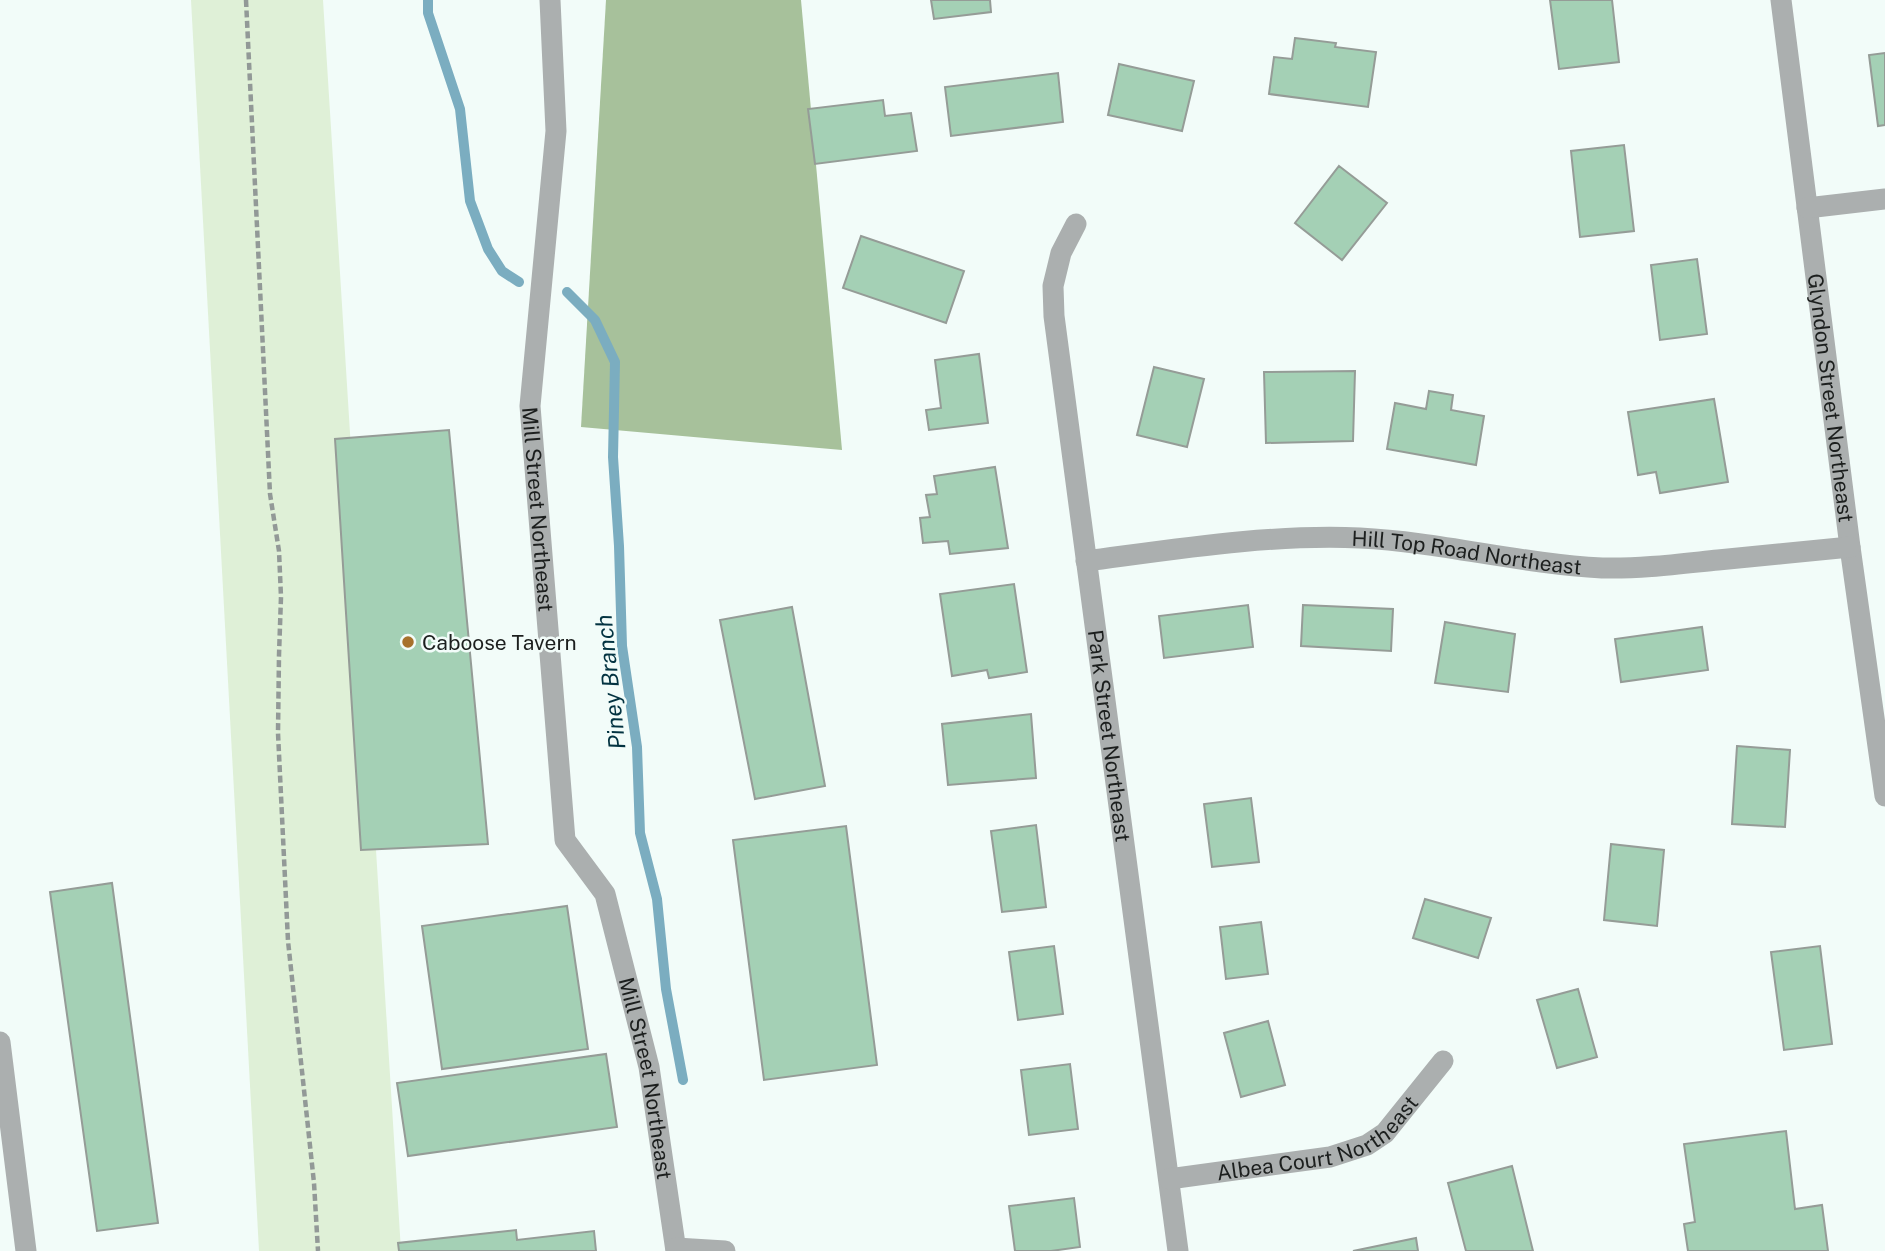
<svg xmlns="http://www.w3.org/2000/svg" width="1885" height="1251" font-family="'Public Sans',sans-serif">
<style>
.green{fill:#dff0d7}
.forest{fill:#a7c19b}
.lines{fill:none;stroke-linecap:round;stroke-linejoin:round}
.stream{stroke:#7badc0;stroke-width:10}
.building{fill:#a4d0b5;stroke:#959c97;stroke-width:2}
.path{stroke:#929997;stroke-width:4.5;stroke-dasharray:7 3.5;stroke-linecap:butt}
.minor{stroke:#abafaf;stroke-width:21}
.poi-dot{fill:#a7712c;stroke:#f2fcf9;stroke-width:2.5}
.labels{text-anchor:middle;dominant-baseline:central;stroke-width:5;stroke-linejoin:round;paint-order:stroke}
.street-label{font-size:21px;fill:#1c1f1e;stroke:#f2fcf9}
.poi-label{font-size:21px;fill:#1c1f1e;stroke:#f2fcf9;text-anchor:start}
.water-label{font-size:23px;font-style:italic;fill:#033341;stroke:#f2fcf9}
</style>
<rect width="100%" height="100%" fill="#f2fcf9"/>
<path class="green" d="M191,0H323L401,1251H259Z"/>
<path class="forest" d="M606,0H801L842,450L581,427Z"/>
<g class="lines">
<path class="stream" d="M428,0V13L460,109L470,201L488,249L502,271L519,282
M567,292L595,320L615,362L613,457L619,546L622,646L637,747L640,833L657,899L666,989L683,1080"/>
</g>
<path class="building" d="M931,0H990L991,12L934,19Z
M1550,0H1612L1619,62L1559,69Z
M1295,38L1336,43L1335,47L1376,52L1368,107L1269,94L1274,57L1292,59Z
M1885,53V125L1878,126L1869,55Z
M1119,64L1194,81L1182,131L1108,115Z
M1058,73L1063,122L951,136L945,87Z
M883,100L885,116L911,113L917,151L815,164L808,109Z
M1624,145L1634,231L1580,237L1571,151Z
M1339,166L1387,203L1342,260L1295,223Z
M861,236L964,271L946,323L843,288Z
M1697,259L1707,334L1660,340L1651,265Z
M979,354L988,423L929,430L926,410L941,408L935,360Z
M1154,367L1204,379L1187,447L1137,435Z
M1355,371L1353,441L1266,443L1264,372Z
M1429,391L1453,395L1451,410L1484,416L1476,465L1387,449L1395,403L1426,409Z
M1714,399L1728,482L1660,493L1656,472L1638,475L1628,412Z
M449,430L488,844L361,850L335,439Z
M995,467L1008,548L950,554L948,541L923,543L920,518L930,517L926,495L937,494L934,476Z
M1014,584L1027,672L989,678L987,670L952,676L940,594Z
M1248,605L1253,647L1164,658L1159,616Z
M1303,605L1393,609L1391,651L1301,646Z
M792,607L825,786L755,799L720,620Z
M1445,622L1515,634L1508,692L1435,683Z
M1702,627L1708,670L1621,682L1615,639Z
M1031,714L1036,778L948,785L942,724Z
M1737,746L1790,750L1785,827L1732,824Z
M1251,798L1259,862L1212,867L1204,804Z
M1036,825L1046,907L1002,912L991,831Z
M846,826L877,1065L764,1080L733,840Z
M1611,844L1664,850L1657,926L1604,920Z
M112,883L158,1223L97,1231L50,892Z
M1425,899L1491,918L1478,958L1413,938Z
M567,906L588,1049L442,1069L422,926Z
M1261,922L1268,974L1226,979L1220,927Z
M1054,946L1063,1014L1018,1020L1009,952Z
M1820,946L1832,1044L1784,1050L1771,952Z
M1578,989L1597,1057L1557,1068L1537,1000Z
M1268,1021L1285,1085L1241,1097L1224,1033Z
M606,1054L617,1127L408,1156L397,1083Z
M1070,1064L1078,1129L1029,1135L1021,1070Z
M1786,1131L1795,1209L1822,1205L1828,1251H1688L1684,1224L1695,1222L1684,1144Z
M1512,1166L1533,1251H1466L1448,1183Z
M1074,1198L1080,1247L1051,1251H1015L1009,1206Z
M516,1230L517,1240L594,1231L596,1251H399L398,1243Z
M1416,1238L1418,1251H1353Z"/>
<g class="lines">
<path class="path" d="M246,0L270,494L279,551L281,597L279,655L278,733L288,941L314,1183L318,1251"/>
<g class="minor">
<path id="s1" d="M550,0L556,131L530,406L565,840L605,894L649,1067L676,1251"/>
<path id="s2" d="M1781,0L1850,547L1885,796"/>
<path d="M1807,208L1885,199"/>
<path id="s3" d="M1076,224L1061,253L1053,286L1054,316L1178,1251"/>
<path id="s4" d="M1086,561C1177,549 1268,534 1360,538C1441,542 1521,564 1602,568C1641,569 1679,564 1718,560C1762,556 1806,551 1850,547"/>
<path d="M0,1042L26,1251"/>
<path id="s5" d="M1169,1179L1330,1157L1367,1145L1385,1133L1443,1061"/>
<path d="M676,1248L725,1251"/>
</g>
</g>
<circle class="poi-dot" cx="408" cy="642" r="7"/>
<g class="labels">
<g class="street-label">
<text stroke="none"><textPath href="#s2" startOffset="401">Glyndon Street Northeast</textPath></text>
<text stroke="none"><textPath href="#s1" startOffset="511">Mill Street Northeast</textPath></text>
<text stroke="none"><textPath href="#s4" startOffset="383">Hill Top Road Northeast</textPath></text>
<text stroke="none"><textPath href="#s3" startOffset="520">Park Street Northeast</textPath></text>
<text stroke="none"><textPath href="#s1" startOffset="1099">Mill Street Northeast</textPath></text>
<text stroke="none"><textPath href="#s5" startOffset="158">Albea Court Northeast</textPath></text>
</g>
<g class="poi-label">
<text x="422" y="642">Caboose Tavern</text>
</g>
<g class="water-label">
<text transform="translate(610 682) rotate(-96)">Piney Branch</text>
</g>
</g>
</svg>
